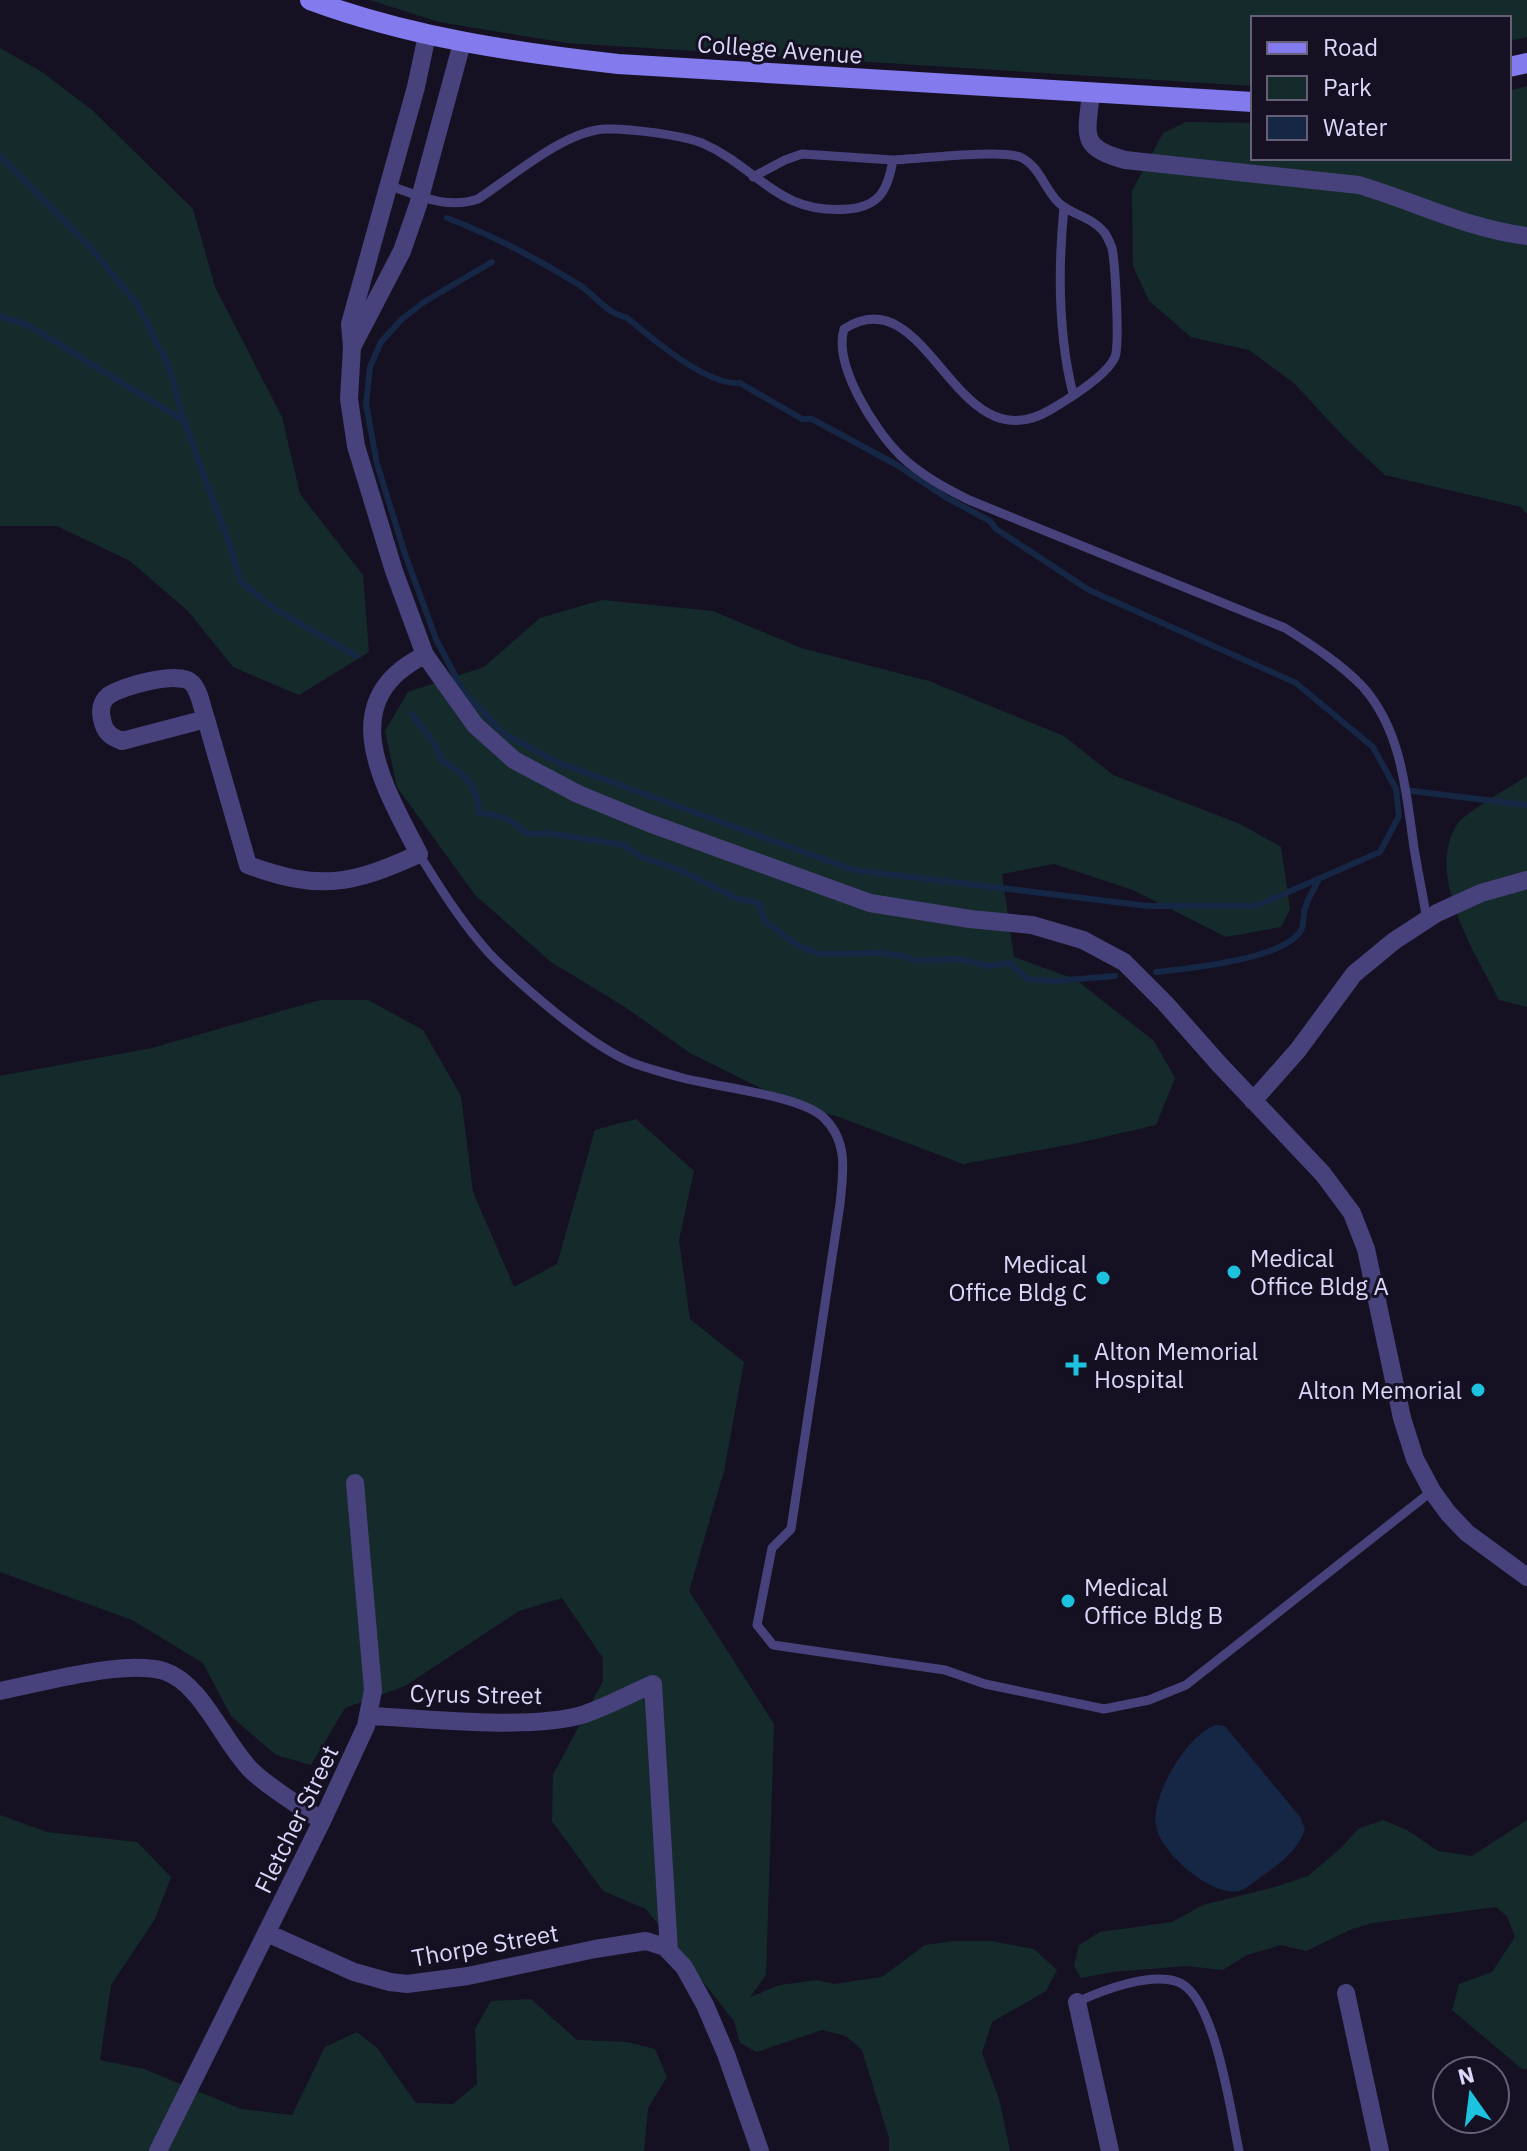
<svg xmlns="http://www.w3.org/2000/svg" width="1527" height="2151" font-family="'IBM Plex Sans',sans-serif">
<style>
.green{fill:#152b2b}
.water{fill:#162746}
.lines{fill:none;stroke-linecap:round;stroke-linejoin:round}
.stream{stroke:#162746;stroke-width:6}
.lane{stroke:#47427b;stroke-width:9}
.street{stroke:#47427b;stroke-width:18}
.secondary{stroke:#837aee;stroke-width:20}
.poi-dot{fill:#1dc2df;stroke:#151122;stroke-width:3}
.labels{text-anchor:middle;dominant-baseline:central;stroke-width:6;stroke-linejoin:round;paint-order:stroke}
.street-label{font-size:24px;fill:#dcd7fa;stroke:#151122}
.poi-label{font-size:24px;fill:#dcd7fa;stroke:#151122;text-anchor:start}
</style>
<rect width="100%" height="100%" fill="#151122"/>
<path class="green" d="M370,0H1527V37L1509,41V18H1253V86L567,43L439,22Z
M0,48L42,72L92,110L193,209L215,287L282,417L300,494L363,575L369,652L299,695L233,667L188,611L130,561L57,526H0Z
M1527,86V514L1521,507L1385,475L1344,437L1294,383L1249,350L1191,337L1149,301L1133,266L1132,191L1163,133L1186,122L1253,123V158H1509V91Z
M602,600L713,611L801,648L929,681L1064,736L1113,775L1240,824L1281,847L1290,909L1281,927L1226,937L1133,890L1054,864L1002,874L1014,957L1075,979L1154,1041L1175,1078L1156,1125L1078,1143L963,1164L839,1117L793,1104L690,1053L625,1007L551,962L475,895L397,787L385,731L408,692L484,667L540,618Z
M1527,776V1007L1499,1000C1475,952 1426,878 1456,826C1462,814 1513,785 1527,776Z
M320,1000H368L423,1030L461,1096L473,1192L514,1287L557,1264L595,1130L636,1119L694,1171L679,1240L690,1319L744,1362L724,1471L689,1591L774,1724L766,1975L750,1997L780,1985L817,1980L834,1984L882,1977L925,1945L954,1941H991L1034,1949L1057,1970L1046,1991L992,2022L982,2053L999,2099L1010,2151H889V2138L862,2050L846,2036L822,2030L757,2052L740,2043L734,2021L646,1909L603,1891L552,1821L553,1775L603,1681V1658L562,1598L519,1611L405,1686L345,1708L311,1765L276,1755L231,1716L203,1663L132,1620L0,1572V1076L152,1048Z
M0,1815L47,1832L137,1842L171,1877L155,1919L111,1985L100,2060L144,2069L241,2109L292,2115L325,2047L357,2032L377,2048L416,2103L453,2104L477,2084L475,2029L491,2001L531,1999L577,2040L627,2042L655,2049L667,2077L648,2108L644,2151H0Z
M1383,1820L1407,1830L1438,1851L1472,1856L1527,1820V2069H1522L1452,2010L1459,1984L1492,1972L1515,1937L1507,1916L1496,1907L1373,1923L1352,1929L1306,1951L1281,1945L1247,1955L1223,1970L1186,1966L1112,1972L1081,1978L1074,1966L1079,1945L1100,1932L1172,1922L1203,1905L1275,1887L1308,1876L1341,1848L1358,1829Z"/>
<path class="water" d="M1217,1725L1225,1726L1300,1817L1305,1829C1299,1848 1281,1863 1265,1874C1257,1879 1247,1889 1239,1891C1211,1897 1160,1852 1156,1826C1150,1797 1188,1732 1217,1725Z"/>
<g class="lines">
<path class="stream" d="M0,156L89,246L138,305L169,367L184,421L229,543L241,582L275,609L356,656
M447,218C494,236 538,259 581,286C596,296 607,314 626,317C652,338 706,386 740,383L802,419H812L897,465L947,498L990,521L996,529L1089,590L1296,683L1373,747L1396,789L1399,816L1380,852L1256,906H1148L853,870L559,763L504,734L463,691L436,639L405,554L377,464L366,404L370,367L381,342L402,319L424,302L492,262
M0,316L28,325L184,421
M412,714L435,745L442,761C463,772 480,788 479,813C500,815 512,819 527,834L547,833L624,845L641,857L678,869L738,899L759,903L765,921L797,945L820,954L879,953L903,956L917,961L957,959L990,966L1010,963L1028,979L1055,981L1115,976
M1404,790L1527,805
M1156,972C1188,969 1285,959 1301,930C1304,925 1303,919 1304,913C1306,900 1314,890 1319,879"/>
<path class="lane" d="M753,177L785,160L802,154L893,160
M388,185C417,195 447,210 478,199C512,177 564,131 605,129C628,128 681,135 702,143C759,168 777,215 849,209C881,206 888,188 893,160C918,159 1001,149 1020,157C1040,166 1044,189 1059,203C1072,215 1092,217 1104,232C1107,236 1110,243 1112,248C1115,263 1120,344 1115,357C1107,376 1067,400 1050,410C954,467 929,274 844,329C833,365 875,431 901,456C921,475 945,488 969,500L1285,628C1312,645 1341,664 1363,687C1402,731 1406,792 1414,848C1418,872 1423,896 1427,920
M1064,207C1058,268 1058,334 1073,394
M419,854C440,888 462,923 489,953C510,975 534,995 557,1014C579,1031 602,1049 628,1061C644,1068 663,1072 679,1077C714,1087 801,1095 824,1118C849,1142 843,1173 840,1204L791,1529L772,1548L757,1625L773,1645L945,1670L985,1684L1104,1709L1149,1700L1186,1685L1432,1491
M1077,2002C1103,1990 1150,1972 1178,1982C1215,1995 1231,2114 1239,2151"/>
<path class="street" d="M427,35L416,87L350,324L352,347L349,399L356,446L394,571L425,655L475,725L514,760L578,794L649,823L870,903L970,919L1032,925L1083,940L1124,962L1165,1003L1219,1064L1323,1174L1352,1213L1366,1249L1402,1418L1415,1459L1432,1491L1448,1513L1467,1533L1527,1577
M1091,92C1087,135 1078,147 1125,160L1359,185C1416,202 1468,229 1527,236
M352,347L402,251L418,205L462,43
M206,719L122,741C111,737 104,732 102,719C100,711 101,702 108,696C121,686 180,670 192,683C200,692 202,708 206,719L248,865C319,891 351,885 419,854C384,786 331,701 425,655
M1253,1101L1298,1050L1354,974L1394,941L1437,913L1481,893L1527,880
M0,1691C41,1683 125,1659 164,1671C202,1683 224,1744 252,1771C272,1790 299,1805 322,1821
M369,1716C428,1718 531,1731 585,1714C608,1706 630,1694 653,1684L669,1951
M267,1933L354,1972L390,1982L407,1984L468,1976L595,1949L646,1941L665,1947L684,1967L705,2005L726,2054L760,2151
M1346,1993L1380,2151
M1077,2002L1110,2151
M158,2151L322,1821L366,1726L373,1690L355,1483"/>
<path class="secondary" d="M310,0C410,37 513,52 618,64L1253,102
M1509,67L1527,63"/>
</g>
<g class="poi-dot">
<circle cx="1234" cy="1272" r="8"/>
<circle cx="1103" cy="1278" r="8"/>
<path d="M1072 1353h8v8h8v8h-8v8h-8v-8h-8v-8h8z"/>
<circle cx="1478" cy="1390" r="8"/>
<circle cx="1068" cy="1601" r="8"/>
</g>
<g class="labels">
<g class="street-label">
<text transform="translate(780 49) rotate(4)">College Avenue</text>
<text transform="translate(476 1694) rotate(1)">Cyrus Street</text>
<text transform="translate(296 1819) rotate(-64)">Fletcher Street</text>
<text transform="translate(485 1945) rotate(-10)">Thorpe Street</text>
</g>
<g class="poi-label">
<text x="1250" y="1258">Medical<tspan x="1250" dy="28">Office Bldg A</tspan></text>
<text x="1087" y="1264" text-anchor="end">Medical<tspan x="1087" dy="28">Office Bldg C</tspan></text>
<text x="1094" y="1351">Alton Memorial<tspan x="1094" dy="28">Hospital</tspan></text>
<text x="1462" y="1390" text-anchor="end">Alton Memorial</text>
<text x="1084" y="1587">Medical<tspan x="1084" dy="28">Office Bldg B</tspan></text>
</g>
</g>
<rect x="1251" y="16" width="260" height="144" fill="#151122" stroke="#656078" stroke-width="2"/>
<rect x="1267" y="42" width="40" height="12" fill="#837aee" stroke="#656078" stroke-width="2"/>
<text x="1323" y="56" font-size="24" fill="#dcd7fa">Road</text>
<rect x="1267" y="76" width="40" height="24" fill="#152b2b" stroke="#656078" stroke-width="2"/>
<text x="1323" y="96" font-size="24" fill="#dcd7fa">Park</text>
<rect x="1267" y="116" width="40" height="24" fill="#162746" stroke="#656078" stroke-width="2"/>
<text x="1323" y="136" font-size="24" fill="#dcd7fa">Water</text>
<g transform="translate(1471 2095) rotate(346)"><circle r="38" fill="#151122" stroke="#656078" stroke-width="2"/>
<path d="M0-6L14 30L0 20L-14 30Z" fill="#1dc2df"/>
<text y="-12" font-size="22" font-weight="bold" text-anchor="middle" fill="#dcd7fa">N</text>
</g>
</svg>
